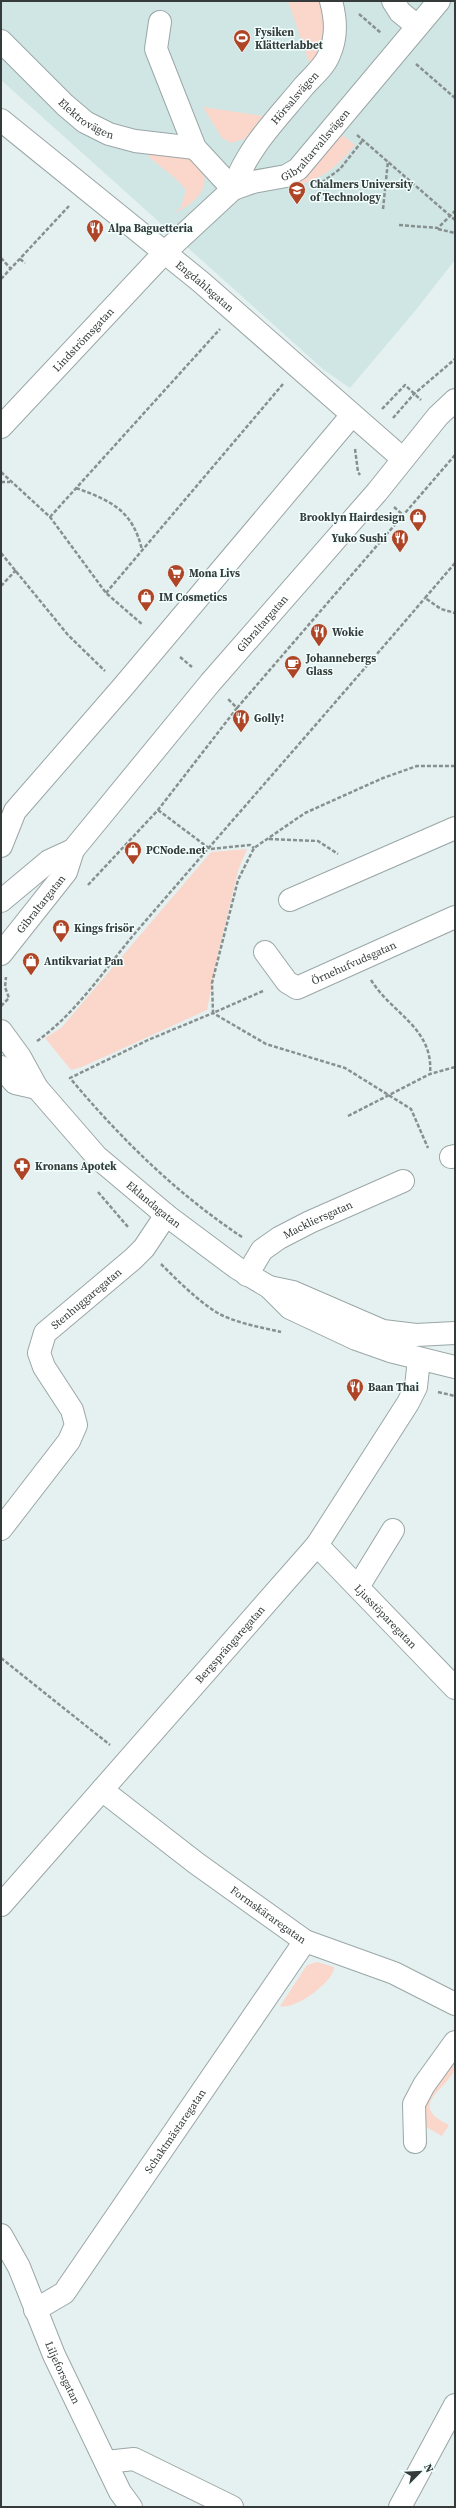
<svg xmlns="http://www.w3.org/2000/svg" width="456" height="2508" font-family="'Source Serif 4',serif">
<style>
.built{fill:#d0e6e5}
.green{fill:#fbd6cb}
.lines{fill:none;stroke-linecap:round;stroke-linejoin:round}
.minor-casing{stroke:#9aa7a6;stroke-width:24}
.path{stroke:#87908f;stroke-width:2.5;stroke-dasharray:4 2;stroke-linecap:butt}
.minor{stroke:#fff;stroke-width:22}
.labels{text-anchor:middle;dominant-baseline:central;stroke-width:3;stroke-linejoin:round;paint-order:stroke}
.poi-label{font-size:11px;font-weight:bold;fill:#353b3a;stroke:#f1fffd;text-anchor:start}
.street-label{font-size:11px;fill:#353b3a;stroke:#f1fffd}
</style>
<rect width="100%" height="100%" fill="#e4f1f0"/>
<path class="built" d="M1,1H455V260L415,311L350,388L324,370L1,80Z"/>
<path class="green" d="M288,1H325V36L315,59L309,62Z
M203,107L263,116L245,139L231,143L222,138Z
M341,134L355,145C334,170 322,179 291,187Z
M141,147L181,152L202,166C211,189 195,204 174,213L181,207L186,190C173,172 153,165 141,147Z
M247,849L238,871L218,954L207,1010L82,1067L71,1070L45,1038L61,1028L211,852Z
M317,1962L334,1967C335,1981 294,2011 280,2006L307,1965Z
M455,2048C455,2054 456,2064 454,2070C447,2090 406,2105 449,2125L442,2136L421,2124L420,2115Z"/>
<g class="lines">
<defs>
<g id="minor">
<path d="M393,1L400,12L417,26"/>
<path d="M160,22L156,49L195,148L233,189"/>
<path id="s1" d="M1,41L65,105L85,122L109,134L135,141L195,148"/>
<path id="s2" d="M1,120L201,282L403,459"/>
<path id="s3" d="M233,189C247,148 277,119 304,86C312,77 325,66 329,55C337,38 336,19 331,1"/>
<path id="s4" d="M1,427L165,252L233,189L253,182L286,176L298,169L439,1"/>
<path d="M1,846L15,811L122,688L352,415"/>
<path d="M290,900L455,828"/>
<path d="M1,901L49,861L73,850"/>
<path id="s5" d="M265,952L287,982L297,988L455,917"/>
<path id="s6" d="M1,954L66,872L73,850L210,683L377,492L438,416L455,400"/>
<path id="s7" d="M1,1031L20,1057L37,1088L97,1157L166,1215L237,1268L269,1287L290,1308L356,1339L390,1351L455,1367"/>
<path d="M1,1067L15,1083L37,1088"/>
<path d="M451,1157L455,1156"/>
<path id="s8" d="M247,1275L262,1250L279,1238L310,1222L403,1181"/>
<path d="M269,1287L293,1292L383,1331L416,1335L455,1333"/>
<path id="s9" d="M1,1529L69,1441L76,1425L72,1410L44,1367L39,1353L45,1333L133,1259L144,1248L166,1215"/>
<path id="s10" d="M317,1545L455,1688"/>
<path d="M358,1587L393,1530"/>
<path id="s11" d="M102,1790L196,1863L305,1941L394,1973L455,2004"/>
<path id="s12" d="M1,1905L317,1545L408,1403L416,1387L419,1359"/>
<path d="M415,2142L414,2104L424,2085L455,2042"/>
<path id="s13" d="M1,2235L19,2267L54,2355L120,2492L131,2507"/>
<path id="s14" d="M35,2310L64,2293L305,1941"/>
<path d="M106,2462L134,2459L232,2507"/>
<path d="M400,2507L455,2405"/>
</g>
</defs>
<use href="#minor" class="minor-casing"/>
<path class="path" d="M359,14L381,33
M416,64L455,98
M357,135L455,220
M317,186L340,169L363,140
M383,209L388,161
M399,225L438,228L455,211
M438,229L455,233
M1,258L11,269
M20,259L25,263
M1,279L69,206
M382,409L405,385L421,400
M393,418L414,394L455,359
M355,449L358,472L360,475
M1,472L50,517L106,593L143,625
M1,482H10
M76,488C112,501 133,511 142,550
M394,507L404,516
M50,517L220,329
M1,553L68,635L105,671
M455,563L425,598L441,609L455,613
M1,586L16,570
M106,593L283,384
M180,657L192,667
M237,708L455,455
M158,810L210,849L250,845L254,848
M269,839L318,841L338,854
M88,885L158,810L237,708L228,699
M371,980C392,1014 434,1028 430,1074
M263,991L213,1013L212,983L238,880L254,848L305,813L383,778L417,766H455
M1,1006L9,998L5,987L6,977
M37,1041C79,1011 108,964 142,925C236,816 331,708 425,598
M348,1116L430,1074L455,1067
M98,1192L128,1227
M242,1237C177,1194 120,1138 70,1078L148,1040L213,1013L266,1044L345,1068L366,1081L411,1109L428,1148
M161,1264C178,1281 196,1299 216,1312C235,1323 260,1327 281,1332
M438,1392L455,1396
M1,1658L110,1745"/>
<use href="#minor" class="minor"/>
</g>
<defs>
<symbol id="stadium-pin" viewBox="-11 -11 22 30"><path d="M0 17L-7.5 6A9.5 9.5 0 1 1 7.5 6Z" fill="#ae4527" stroke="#f1fffd"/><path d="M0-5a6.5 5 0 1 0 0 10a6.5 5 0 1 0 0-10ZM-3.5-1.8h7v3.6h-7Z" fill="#fff"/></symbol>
<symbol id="university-pin" viewBox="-11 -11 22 30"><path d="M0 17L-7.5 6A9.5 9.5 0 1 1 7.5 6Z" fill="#ae4527" stroke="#f1fffd"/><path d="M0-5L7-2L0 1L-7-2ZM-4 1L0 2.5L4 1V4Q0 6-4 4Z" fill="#fff"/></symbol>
<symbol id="restaurant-pin" viewBox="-11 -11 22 30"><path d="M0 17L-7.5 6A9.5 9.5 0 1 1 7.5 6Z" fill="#ae4527" stroke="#f1fffd"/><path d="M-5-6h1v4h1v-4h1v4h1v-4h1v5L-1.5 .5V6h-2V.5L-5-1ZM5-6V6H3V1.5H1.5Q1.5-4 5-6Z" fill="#fff"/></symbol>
<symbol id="shop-pin" viewBox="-11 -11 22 30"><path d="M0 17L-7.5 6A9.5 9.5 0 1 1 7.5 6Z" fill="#ae4527" stroke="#f1fffd"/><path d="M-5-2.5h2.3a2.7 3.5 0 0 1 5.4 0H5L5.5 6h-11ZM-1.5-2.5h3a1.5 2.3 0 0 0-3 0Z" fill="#fff"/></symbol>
<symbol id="supermarket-pin" viewBox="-11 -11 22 30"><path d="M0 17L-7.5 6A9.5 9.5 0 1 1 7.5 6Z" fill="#ae4527" stroke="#f1fffd"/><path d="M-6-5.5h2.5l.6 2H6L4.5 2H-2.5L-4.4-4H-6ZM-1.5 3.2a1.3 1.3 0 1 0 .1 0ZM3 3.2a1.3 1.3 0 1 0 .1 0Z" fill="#fff"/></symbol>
<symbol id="cafe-pin" viewBox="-11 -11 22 30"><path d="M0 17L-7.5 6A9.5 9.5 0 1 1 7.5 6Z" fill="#ae4527" stroke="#f1fffd"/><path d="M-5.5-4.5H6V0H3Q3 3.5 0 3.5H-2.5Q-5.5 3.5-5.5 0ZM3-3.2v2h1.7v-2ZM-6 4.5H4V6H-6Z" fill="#fff"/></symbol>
<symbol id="pharmacy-pin" viewBox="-11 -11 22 30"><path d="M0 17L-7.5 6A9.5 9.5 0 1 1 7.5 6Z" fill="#ae4527" stroke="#f1fffd"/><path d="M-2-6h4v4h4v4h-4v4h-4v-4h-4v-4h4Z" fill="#fff"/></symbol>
</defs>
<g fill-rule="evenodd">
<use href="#stadium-pin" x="232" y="28" width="20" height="27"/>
<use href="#university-pin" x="287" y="180" width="20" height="27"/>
<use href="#restaurant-pin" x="85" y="218" width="20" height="27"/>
<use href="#shop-pin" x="408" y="507" width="20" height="27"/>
<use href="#restaurant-pin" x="390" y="528" width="20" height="27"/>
<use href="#supermarket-pin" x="166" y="563" width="20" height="27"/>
<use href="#shop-pin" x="136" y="587" width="20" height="27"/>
<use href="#restaurant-pin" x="309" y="622" width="20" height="27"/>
<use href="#cafe-pin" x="283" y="654" width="20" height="27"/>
<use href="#restaurant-pin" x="231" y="708" width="20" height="27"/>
<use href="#shop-pin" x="123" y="840" width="20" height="27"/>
<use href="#shop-pin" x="51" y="918" width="20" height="27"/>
<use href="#shop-pin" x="21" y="951" width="20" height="27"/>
<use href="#pharmacy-pin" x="12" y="1156" width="20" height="27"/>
<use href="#restaurant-pin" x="345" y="1377" width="20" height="27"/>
</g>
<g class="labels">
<g class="poi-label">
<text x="255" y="32">Fysiken<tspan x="255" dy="13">Klätterlabbet</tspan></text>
<text x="310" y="184">Chalmers University<tspan x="310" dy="13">of Technology</tspan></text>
<text x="108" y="228">Alpa Baguetteria</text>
<text x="405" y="517" text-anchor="end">Brooklyn Hairdesign</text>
<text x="387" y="538" text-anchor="end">Yuko Sushi</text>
<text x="189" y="573">Mona Livs</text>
<text x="159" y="597">IM Cosmetics</text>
<text x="332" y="632">Wokie</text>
<text x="306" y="658">Johannebergs<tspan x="306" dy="13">Glass</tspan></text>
<text x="254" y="718">Golly!</text>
<text x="146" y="850">PCNode.net</text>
<text x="74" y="928">Kings frisör</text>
<text x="44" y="961">Antikvariat Pan</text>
<text x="35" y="1166">Kronans Apotek</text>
<text x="368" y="1387">Baan Thai</text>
</g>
<g class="street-label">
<text stroke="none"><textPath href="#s3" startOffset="111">Hörsalsvägen</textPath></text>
<text stroke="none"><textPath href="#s1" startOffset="116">Elektrovägen</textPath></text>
<text stroke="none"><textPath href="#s4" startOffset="430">Gibraltarvallsvägen</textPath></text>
<text stroke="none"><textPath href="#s2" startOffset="263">Engdahlsgatan</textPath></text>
<text stroke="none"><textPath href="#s4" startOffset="120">Lindströmsgatan</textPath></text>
<text stroke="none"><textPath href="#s6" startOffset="423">Gibraltargatan</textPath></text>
<text stroke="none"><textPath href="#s6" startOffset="64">Gibraltargatan</textPath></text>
<text stroke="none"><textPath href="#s5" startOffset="111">Örnehufvudsgatan</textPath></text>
<text stroke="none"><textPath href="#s7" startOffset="233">Eklandagatan</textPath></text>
<text stroke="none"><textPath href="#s8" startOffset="93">Mackliersgatan</textPath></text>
<text stroke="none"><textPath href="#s9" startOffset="285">Stenhuggaregatan</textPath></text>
<text stroke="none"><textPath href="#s10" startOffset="99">Ljusstöparegatan</textPath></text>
<text stroke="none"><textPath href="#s12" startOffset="347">Bergsprängaregatan</textPath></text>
<text stroke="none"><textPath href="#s11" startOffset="208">Formskäraregatan</textPath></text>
<text stroke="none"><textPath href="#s14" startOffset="230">Schaktmästaregatan</textPath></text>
<text stroke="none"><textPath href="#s13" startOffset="151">Liljeforsgatan</textPath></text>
</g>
</g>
<rect width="456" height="2508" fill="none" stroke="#353b3a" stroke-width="4"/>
<g transform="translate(420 2472) rotate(66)" stroke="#f1fffd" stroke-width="3" paint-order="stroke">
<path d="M0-3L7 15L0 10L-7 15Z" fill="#353b3a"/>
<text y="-6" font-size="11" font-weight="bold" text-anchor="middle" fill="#353b3a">N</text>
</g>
</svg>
